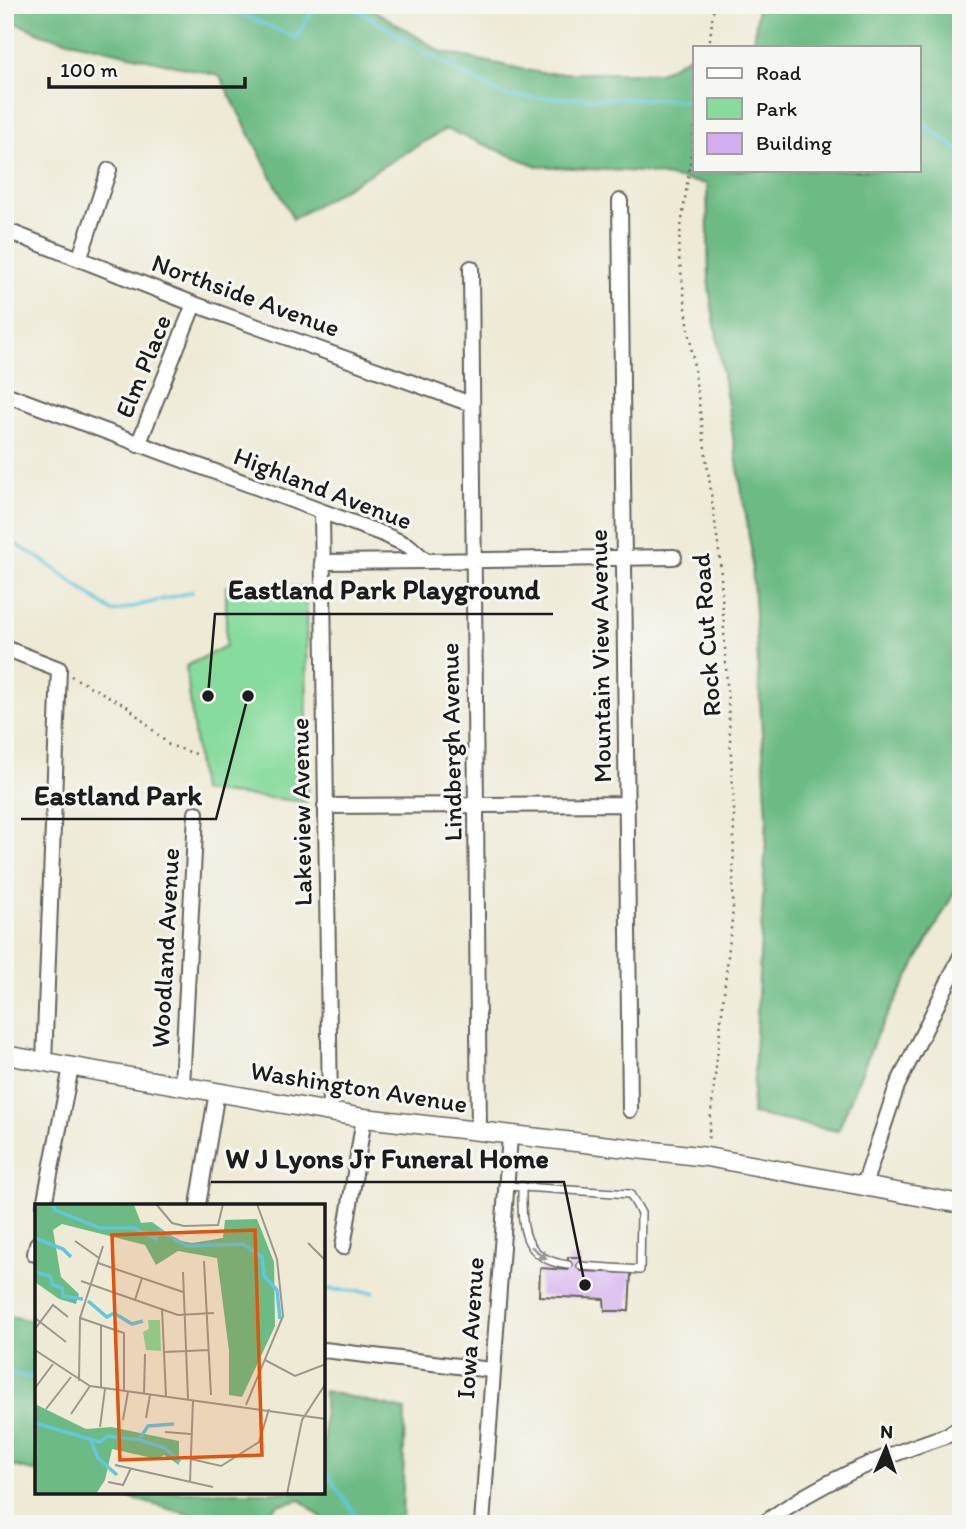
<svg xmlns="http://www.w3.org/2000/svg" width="966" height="1529" font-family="Itim,sans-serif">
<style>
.green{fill:#87db9c;stroke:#527c5c;stroke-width:2}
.forest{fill:#6dbb84;stroke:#446c50;stroke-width:2}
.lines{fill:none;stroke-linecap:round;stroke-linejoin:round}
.stream{stroke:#61c7df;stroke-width:3.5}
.building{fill:#d4acf0}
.service-casing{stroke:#66645d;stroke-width:10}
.minor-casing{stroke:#66645d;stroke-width:18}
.tertiary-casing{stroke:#66645d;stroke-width:21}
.path{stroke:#66645d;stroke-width:2.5;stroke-dasharray:2 5;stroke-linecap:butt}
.service{stroke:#fff;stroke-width:7}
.minor{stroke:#fff;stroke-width:14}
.tertiary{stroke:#fff;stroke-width:18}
.oneway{fill:#999}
.labels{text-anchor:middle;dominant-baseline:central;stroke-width:6;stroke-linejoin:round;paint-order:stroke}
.street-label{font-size:26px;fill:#1c1c1c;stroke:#f6f6f2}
.inset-river{fill:none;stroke:#61c7df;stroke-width:3.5}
.inset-road{fill:none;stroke:#9a988c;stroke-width:2}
.view{fill:#de560d;fill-opacity:0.15;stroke:#de560d;stroke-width:3.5}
.inset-edge{fill:none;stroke:#1c1c1c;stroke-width:3.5}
.leader{fill:none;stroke:#1c1c1c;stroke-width:2.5}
.callout-dot{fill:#1c1c1c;stroke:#f6f6f2;stroke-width:2.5}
.callout-label{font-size:28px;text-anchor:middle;font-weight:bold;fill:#1c1c1c;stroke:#f6f6f2;stroke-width:6;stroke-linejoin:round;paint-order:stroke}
</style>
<rect width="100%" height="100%" fill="#f6f6f2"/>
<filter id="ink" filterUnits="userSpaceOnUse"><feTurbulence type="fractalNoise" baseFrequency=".0143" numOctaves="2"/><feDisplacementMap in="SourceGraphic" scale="14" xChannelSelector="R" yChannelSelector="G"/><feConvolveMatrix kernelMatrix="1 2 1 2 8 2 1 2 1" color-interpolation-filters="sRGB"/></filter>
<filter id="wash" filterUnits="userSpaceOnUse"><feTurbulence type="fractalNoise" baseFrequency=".00686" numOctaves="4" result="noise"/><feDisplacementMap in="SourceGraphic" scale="28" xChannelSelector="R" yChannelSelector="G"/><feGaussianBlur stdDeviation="1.57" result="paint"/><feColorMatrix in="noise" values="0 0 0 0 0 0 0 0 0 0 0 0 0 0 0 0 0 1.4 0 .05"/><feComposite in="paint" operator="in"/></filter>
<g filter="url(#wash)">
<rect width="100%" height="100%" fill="#eeead6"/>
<path class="green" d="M226,586L306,587L307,802L201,791L186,666L226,646Z"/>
<path class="forest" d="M5,5H366L442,52L541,73H659L695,53V170H919V47H753L758,5H961V880L877,1034L838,1131L752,1114L767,817L751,549L709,288L707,184L642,172L537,166L446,129L293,219L220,76L44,35L5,18Z
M5,1315L37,1322V1472L5,1464Z
M324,1391L405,1410L402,1524H329L301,1500L278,1505L257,1524H223L109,1492H324Z"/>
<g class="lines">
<path class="stream" d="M221,5L296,38L316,5
M350,5L446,65L507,97L695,100
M919,120L961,152
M5,538L41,559L113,612L192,592
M324,1289L374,1292
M5,1373L37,1378
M324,1470L362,1524"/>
</g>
<g id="blocks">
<path class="building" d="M568,1257H581V1271L631,1273L629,1311H605L604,1299L539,1296L540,1268L568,1270Z"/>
</g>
</g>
<g filter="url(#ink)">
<use href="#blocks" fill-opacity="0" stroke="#66645d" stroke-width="2"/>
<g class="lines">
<defs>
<path id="service" d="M507,1186L630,1194L641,1213L640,1270L581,1266
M522,1186C522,1225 520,1259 568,1265"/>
<path id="minor" d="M620,201L630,1110
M5,230L194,304L471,404
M80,257L109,170
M471,268L479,1132
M5,394L383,534L409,546L426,561L674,557
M138,445L194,304
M322,512L330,1112
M322,562L426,561
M5,648L59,669L44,1062
M325,806L627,804
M182,1086L196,813
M864,1185L897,1086L961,956
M44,1205L71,1067
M198,1205L217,1092
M343,1247L364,1118
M35,1254L37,1244
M324,1350L491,1370
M482,1524L510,1136
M763,1524C822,1480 879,1458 948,1435L961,1426"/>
<path id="tertiary" d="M5,1055L364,1118L707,1157L961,1204"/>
</defs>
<use href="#service" class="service-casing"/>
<use href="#minor" class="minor-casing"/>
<use href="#tertiary" class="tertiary-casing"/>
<path class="path" d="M709,47L714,5
M695,127L678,249L720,559L734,809L733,910L708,1141
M71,676L128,707L169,745L196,754"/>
<use href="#service" class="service"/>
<use href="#minor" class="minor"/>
<use href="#tertiary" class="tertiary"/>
</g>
<defs><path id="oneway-solid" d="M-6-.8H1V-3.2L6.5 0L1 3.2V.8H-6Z" transform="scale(1.75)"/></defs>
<use class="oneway" href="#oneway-solid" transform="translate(539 1253) rotate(40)"/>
</g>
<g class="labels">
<g class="street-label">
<text transform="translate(246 295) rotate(20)">Northside Avenue</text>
<text transform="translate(143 366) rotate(-68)">Elm Place</text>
<text transform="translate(323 488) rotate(21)">Highland Avenue</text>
<text transform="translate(706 635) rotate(-94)">Rock Cut Road</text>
<text transform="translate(600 656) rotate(-91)">Mountain View Avenue</text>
<text transform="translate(451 742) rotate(-91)">Lindbergh Avenue</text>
<text transform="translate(301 812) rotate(-91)">Lakeview Avenue</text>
<text transform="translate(165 948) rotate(-87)">Woodland Avenue</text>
<text transform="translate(359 1087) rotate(9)">Washington Avenue</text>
<text transform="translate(470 1328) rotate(-86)">Iowa Avenue</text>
</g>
</g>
<g transform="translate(35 1204)">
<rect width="290" height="290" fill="#eeead6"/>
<path d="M113,116H125L126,147L111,146L108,128L114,125Z" fill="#87db9c"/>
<path d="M0,0L99,1L106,19L117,18L142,36L157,39L188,34L190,16L222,15L239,58L240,122L207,193L194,191V147L182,54L143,47L121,61L110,41L27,20L18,26L26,73L44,90L41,100L24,95L0,78ZM0,200L51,225L76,223L144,237V261L129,251L122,255L77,245L70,276L61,290H0Z" fill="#6dbb84"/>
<path class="inset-river" d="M17,0L20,6L65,24H99L121,35L125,27L152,42L208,40L227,53L229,72L242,86L245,115M0,34L28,45L36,53M0,68L15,72L18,81L27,84L28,92L48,95M53,97L72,113L79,109L97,120L108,117M0,219L65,238L73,232L105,236L130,244L145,258M105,234L113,222L139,220M56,237L63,254L82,271"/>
<path class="inset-road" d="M121,0L137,19L149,22L183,21L188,0M40,37L64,54M273,39L291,57M169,57L176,191M63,59L148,88M148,68L153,195M46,77L143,111L179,109M100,96L107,74M127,104L131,193M0,114L31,138M45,114L89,129V187M0,125L18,101L33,113M0,146L55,182L291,215M129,148L174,146M230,156L260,172L291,160M44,177L45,114L68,42M0,184L18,160M66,184V121M109,190L110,150M211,201L248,112L242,55L222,0M11,205L36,173M36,210L55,182M111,214L115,191M88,216L93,188M65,223L70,185M130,228L156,230M156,255L186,262L224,238L234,205M80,261L178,283M73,278L88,281L96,264M155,278L158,196M252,290L267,216L291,179"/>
<path class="view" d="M220,26L227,251L85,256L77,31Z"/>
<rect width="290" height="290" class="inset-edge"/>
</g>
<path class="leader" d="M208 696L215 614H553M248 696L216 819H21M585 1285L564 1182H211"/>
<g class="callout-dot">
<circle cx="208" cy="696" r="7"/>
<circle cx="248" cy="696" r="7"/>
<circle cx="585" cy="1285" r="7"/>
</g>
<g class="callout-label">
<text x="384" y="599">Eastland Park Playground</text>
<text x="118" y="805">Eastland Park</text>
<text x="387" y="1168">W J Lyons Jr Funeral Home</text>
</g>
<rect width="966" height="1529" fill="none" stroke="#f6f6f2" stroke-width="28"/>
<rect x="693" y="46" width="228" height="126" fill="#f6f6f2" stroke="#9f9f9c" stroke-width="2"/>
<rect x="707" y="68" width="35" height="10" fill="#ffffff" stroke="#9f9f9c" stroke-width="2"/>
<text x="756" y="80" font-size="21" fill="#1c1c1c">Road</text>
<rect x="707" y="98" width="35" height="21" fill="#87db9c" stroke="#9f9f9c" stroke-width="2"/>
<text x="756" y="116" font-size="21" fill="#1c1c1c">Park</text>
<rect x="707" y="133" width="35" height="21" fill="#d4acf0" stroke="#9f9f9c" stroke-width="2"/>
<text x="756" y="150" font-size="21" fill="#1c1c1c">Building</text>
<g transform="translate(886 1448) rotate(2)" stroke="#f6f6f2" stroke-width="5" paint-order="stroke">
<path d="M0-5L12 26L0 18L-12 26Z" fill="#1c1c1c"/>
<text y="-10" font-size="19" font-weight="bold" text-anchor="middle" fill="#1c1c1c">N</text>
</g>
<path d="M49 77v10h196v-10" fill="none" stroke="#1c1c1c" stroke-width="3.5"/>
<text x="60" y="77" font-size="21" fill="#1c1c1c" stroke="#f6f6f2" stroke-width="5" paint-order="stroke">100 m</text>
</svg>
